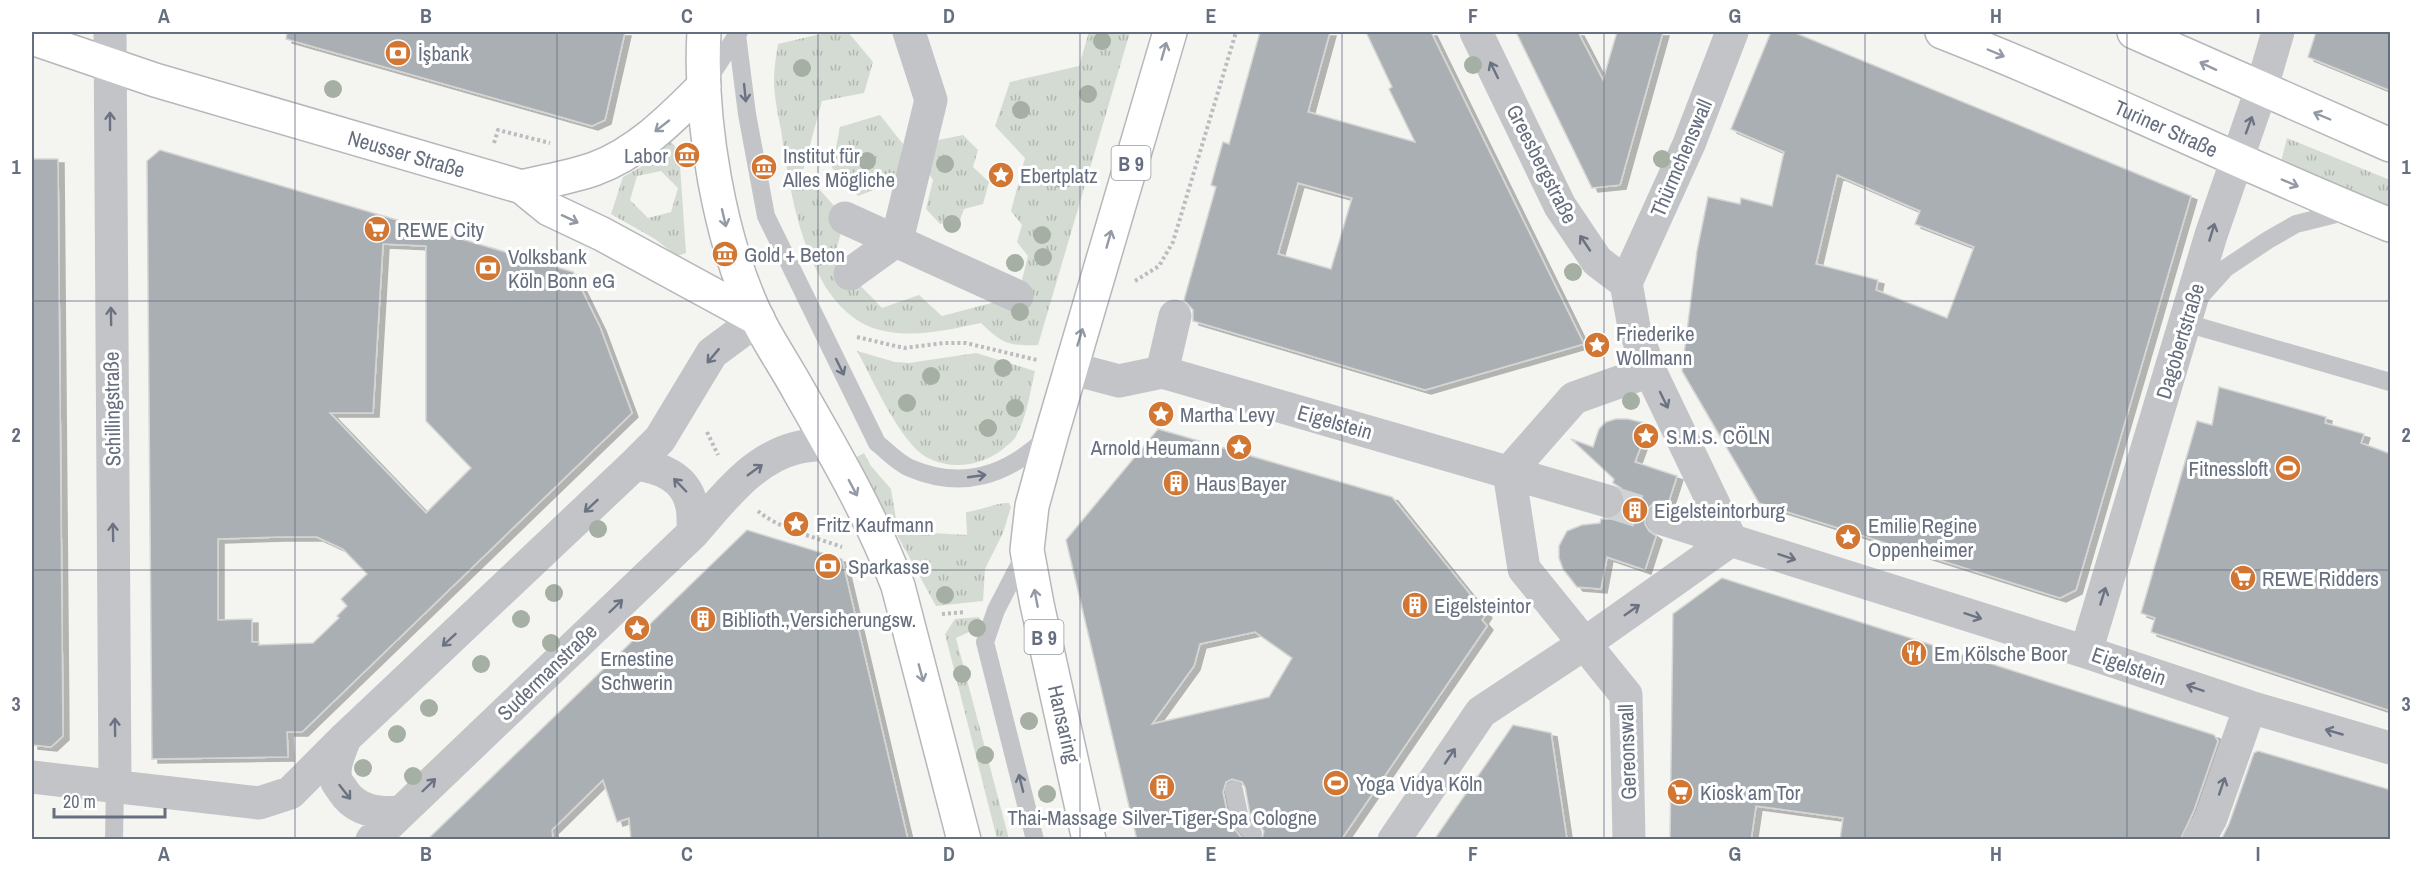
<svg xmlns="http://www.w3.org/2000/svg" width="2422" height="871" font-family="'Archivo Narrow',sans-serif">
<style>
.grass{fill:url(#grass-tufts);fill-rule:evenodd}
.building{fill:#aaafb4;stroke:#d5d5d3;stroke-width:1.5;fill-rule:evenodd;filter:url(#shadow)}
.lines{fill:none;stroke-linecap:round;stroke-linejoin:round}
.street-tunnel{stroke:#d0d3d4;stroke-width:33;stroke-dasharray:33 16;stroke-linecap:butt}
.secondary-casing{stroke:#b4b7bc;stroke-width:36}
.primary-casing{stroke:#b5b7bb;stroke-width:36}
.path{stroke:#bbbcbf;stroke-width:4;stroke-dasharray:3 3;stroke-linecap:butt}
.lane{stroke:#c2c4c8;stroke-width:18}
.street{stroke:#c2c4c8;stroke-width:33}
.secondary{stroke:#fff;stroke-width:33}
.primary{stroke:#fff;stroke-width:33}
.tree{fill:#a5afa3}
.oneway{stroke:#949aa5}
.oneway2{stroke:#6b7383}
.grid{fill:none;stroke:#666f7f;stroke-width:1.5;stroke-opacity:0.55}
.labels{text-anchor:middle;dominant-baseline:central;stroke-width:6;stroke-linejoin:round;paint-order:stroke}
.shield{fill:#fff;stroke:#949aa5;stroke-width:1.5}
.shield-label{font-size:20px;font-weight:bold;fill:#666f7f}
.poi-label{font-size:21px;fill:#666f7f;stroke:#fff;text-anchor:start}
.street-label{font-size:21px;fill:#666f7f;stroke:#fff}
.neatline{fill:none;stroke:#666f7f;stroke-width:2}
.grid-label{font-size:20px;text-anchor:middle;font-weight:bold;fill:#666f7f}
</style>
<defs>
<pattern id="grass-tufts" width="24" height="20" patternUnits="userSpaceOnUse" patternTransform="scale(1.5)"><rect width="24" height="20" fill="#d4dbd2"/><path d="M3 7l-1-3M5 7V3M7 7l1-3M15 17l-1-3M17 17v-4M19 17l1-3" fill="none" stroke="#b0b6b0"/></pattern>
<filter id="shadow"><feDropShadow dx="6" dy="4" stdDeviation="0" flood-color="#0004"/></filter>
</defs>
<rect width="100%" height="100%" fill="#f4f4f1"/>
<path class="grass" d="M829,32H848L873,62L864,93L822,101L803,171L845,218L834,258L882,308L919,295L942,316L1018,296L1028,256L1017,242L1022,225L1011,211L1025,158L995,126L1010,82L1079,66L1089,32H1130L1038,345C1008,346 1003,344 981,323C947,330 907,340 873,328C850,320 830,298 819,275C796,231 788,179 781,130C778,114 774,97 774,80C774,68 776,56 778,44Z
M880,115L903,144L896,181L858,196L832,168L840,127Z
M963,135L978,150L973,167L989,182L983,204L964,209L960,220L940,224L926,209L933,180L925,168L933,141Z
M2287,138L2390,180V207L2281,162Z
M669,140L679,151L686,253L677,256L655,239L611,214L623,177L644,165ZM661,171L678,188L671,212L648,218L630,200L637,176Z
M857,351L895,362L909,363L976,353L1035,371C1030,392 1027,417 1016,436C1014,441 1007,445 1003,449C977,470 935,472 912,445C889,418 874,382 857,351Z
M864,453L871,466L891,489L898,531L967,535L966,512C980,511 997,502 1009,503L1011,507L1003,533L985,569L983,601L936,606L855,458Z
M979,617L982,624L976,637L969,632L956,638L1009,839H997L945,634L955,619Z"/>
<path class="building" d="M287,32H625L605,120L592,126L286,39Z
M1260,32H1330L1308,112L1415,142L1389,89L1392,87L1366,32H1431L1584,344L1425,390L1193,321V310L1184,300L1216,187L1211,185L1217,163L1223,142L1229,144ZM1298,183L1352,198L1331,269L1278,254Z
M1516,32H1578L1603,80L1617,32H1663L1620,185L1592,188Z
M1771,32H1793L2191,196L2076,590L2060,598L1759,503L1682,371L1697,251L1708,197L1740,204L1741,198L1772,206L1784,152L1731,129ZM1837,175L1920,211L1915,224L1974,247L1947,318L1876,290L1878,280L1816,264Z
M2316,32H2391V91L2308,57Z
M160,150L573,272L600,327L632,413L302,732H287L288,757L152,759L147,161ZM383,244L426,246V421L471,468L426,513L330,413H373ZM279,537H317L343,549L367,574L341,599L347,606L337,616L339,618L313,643L259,645V642H252V619L218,620V539Z
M32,159H58L63,736L51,747L32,745Z
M2219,387L2326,417L2325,423L2364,434L2361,443L2391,454V711L2151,632L2155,618L2141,613L2197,421L2212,425Z
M1616,419H1628L1649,424L1635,462L1677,476L1669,501H1658L1650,506L1645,513V524L1649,531L1656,536L1645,570L1607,557L1601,589L1577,587L1563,569L1559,558V546L1567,531L1582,525L1600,523L1601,519H1611L1620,515L1625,507V497L1621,488L1613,483L1614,479L1571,439L1593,447L1599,429L1606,422Z
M1158,429L1392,497L1486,614L1482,620L1487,626L1341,840H1262L1264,831L1250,814L1245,787L1242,782L1232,779L1226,782L1223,792L1229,822L1243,840H1137L1066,540ZM1255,632L1292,658L1269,697L1152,724L1194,666L1200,644Z
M747,530L842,559L908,840H631L629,818L617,822L603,780L552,830L553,840H427Z
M1722,578L2214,735L2218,741L2194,810L2180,840H1840L1843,818L1756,806L1751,840H1670L1673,614Z
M1513,725L1551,733L1567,840H1434Z
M2258,751L2391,790V840H2221L2229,824L2254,753Z"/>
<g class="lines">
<path class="street-tunnel" d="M1607,501L1663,519"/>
<defs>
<g id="secondary">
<path id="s1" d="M32,38L155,80L522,187L549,209L602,234L758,319"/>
<path d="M522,187C546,181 571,177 594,169C638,153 672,118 704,86"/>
</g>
<g id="primary">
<path d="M704,32C699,120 719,240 758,320C770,344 786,367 799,391C835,454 872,517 898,586L964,840"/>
<path id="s2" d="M1942,32C2093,91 2239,164 2390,225"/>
<path d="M2134,32L2390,145"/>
<path d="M1089,840L1037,604L1027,550L1032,506L1052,433L1170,32"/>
</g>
</defs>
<use href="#secondary" class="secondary-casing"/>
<use href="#primary" class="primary-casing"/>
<path class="path" d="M494,143L498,130L550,143
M1135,281L1159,266L1173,242L1236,32
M857,337L904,348L944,343H966L1037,360
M707,432L718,455
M758,511C777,528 817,538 842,547
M942,614L965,612"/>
<path class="lane" d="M737,35L747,114L766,216L877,443C887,451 898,463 910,468C961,490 1007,476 1046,438
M707,81L739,32
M2199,298L2226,268L2268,240L2296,224L2348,211
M2186,323L2390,382
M1025,554L996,610L985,642L1035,840
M1234,790L1240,819L1253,834
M114,840L115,786"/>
<path class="street" d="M110,32L115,786
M1476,32L1560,206L1597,261L1626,283
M845,218L1017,296
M850,274L897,240L931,100L909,32
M1626,283L1634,327L1650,371L1731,540
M1626,283L1689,144L1732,32
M1070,368L1119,381L1162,372L1607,501
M1162,372L1175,316
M635,464C659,467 685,477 691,503C694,512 693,523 693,533
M1663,519L2086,652L2250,707L2390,748
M2086,652L2211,235L2261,90L2278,32
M345,738C341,750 332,766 336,779C336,783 341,787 343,791C356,811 378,814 401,812
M32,777L259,803L290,793L345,738L635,464L660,439L712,353L758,319
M372,840L693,533C722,500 752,459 796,448C807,445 818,445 829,443
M1394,840L1481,712L1584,644L1731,540
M1629,840L1626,695L1524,569L1509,472L1574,398L1650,371
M2199,840L2211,818L2250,707"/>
<use href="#secondary" class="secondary"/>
<use href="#primary" class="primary"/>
</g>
<g class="tree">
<circle cx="1102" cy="41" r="9"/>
<circle cx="1473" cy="65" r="9"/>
<circle cx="802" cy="68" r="9"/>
<circle cx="333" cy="89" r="9"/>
<circle cx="1088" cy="94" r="9"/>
<circle cx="1021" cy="110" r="9"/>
<circle cx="1662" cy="159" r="9"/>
<circle cx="867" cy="161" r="9"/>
<circle cx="945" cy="164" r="9"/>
<circle cx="1063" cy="180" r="9"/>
<circle cx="952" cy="224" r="9"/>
<circle cx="1042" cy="235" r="9"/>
<circle cx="1043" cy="257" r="9"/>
<circle cx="1015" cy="263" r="9"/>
<circle cx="1573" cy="272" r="9"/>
<circle cx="1020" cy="312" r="9"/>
<circle cx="1003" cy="368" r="9"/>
<circle cx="931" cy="376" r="9"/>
<circle cx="1631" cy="401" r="9"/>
<circle cx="907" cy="403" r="9"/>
<circle cx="1015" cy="408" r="9"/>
<circle cx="988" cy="428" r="9"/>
<circle cx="598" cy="529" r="9"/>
<circle cx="554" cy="593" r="9"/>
<circle cx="945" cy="595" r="9"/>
<circle cx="521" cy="619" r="9"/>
<circle cx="977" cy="628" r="9"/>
<circle cx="551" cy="643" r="9"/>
<circle cx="481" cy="664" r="9"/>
<circle cx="962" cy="674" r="9"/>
<circle cx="429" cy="708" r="9"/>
<circle cx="1029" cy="721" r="9"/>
<circle cx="397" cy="734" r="9"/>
<circle cx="985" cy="755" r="9"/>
<circle cx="363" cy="768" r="9"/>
<circle cx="413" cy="776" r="9"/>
<circle cx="1047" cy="794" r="9"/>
</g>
<defs><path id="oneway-shaft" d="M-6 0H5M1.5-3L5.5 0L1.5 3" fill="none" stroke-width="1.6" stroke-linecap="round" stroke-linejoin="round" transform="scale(1.5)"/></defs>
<g class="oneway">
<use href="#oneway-shaft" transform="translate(1164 51) rotate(-74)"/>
<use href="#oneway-shaft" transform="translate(1996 53) rotate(23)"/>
<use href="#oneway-shaft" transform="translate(2208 66) rotate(-155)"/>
<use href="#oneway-shaft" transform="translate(2322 116) rotate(-157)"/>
<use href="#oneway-shaft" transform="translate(662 126) rotate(142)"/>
<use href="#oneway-shaft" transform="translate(2290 183) rotate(23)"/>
<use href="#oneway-shaft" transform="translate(724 218) rotate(77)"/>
<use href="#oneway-shaft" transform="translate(570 219) rotate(25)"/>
<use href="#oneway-shaft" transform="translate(1109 239) rotate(-74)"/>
<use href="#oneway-shaft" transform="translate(1080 337) rotate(-73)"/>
<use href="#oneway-shaft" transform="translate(853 488) rotate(62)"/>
<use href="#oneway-shaft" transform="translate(1036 598) rotate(-101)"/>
<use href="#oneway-shaft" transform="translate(921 673) rotate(75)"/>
</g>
<g class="oneway2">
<use href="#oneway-shaft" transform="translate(1494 70) rotate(-116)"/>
<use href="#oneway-shaft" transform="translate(745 93) rotate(84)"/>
<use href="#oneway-shaft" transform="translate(110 121) rotate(-90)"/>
<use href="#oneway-shaft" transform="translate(2249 125) rotate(-70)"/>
<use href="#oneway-shaft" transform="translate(2212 232) rotate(-73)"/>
<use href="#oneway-shaft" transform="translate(1585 243) rotate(-124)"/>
<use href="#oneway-shaft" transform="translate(111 316) rotate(-91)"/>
<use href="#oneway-shaft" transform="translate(713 356) rotate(130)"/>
<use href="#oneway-shaft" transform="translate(840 367) rotate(64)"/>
<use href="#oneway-shaft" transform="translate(1664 400) rotate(64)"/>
<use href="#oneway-shaft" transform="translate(755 470) rotate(-36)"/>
<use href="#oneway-shaft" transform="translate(977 476) rotate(-8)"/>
<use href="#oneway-shaft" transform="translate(680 485) rotate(-134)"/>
<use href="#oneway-shaft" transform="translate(591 506) rotate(137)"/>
<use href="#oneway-shaft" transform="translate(113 532) rotate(-91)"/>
<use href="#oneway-shaft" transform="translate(1787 557) rotate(18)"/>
<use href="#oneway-shaft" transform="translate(2103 596) rotate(-73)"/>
<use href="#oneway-shaft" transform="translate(616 606) rotate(-44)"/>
<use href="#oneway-shaft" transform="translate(1632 610) rotate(-35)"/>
<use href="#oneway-shaft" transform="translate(1973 616) rotate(18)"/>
<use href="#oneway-shaft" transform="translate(449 640) rotate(137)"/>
<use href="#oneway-shaft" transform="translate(2195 688) rotate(-161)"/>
<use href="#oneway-shaft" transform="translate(115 727) rotate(-91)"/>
<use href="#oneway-shaft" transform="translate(2334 732) rotate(-164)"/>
<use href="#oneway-shaft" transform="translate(1450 756) rotate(-56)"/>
<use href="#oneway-shaft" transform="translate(1021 783) rotate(-104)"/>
<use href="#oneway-shaft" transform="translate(429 785) rotate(-44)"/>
<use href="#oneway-shaft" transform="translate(2222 786) rotate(-71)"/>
<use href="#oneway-shaft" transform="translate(345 792) rotate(52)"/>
</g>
<path class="grid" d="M295,32V840M557,32V840M818,32V840M1080,32V840M1342,32V840M1604,32V840M1865,32V840M2127,32V840M32,301H2390M32,570H2390"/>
<defs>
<symbol id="bank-disc" viewBox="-11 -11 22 22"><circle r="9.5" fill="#d27633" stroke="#fff"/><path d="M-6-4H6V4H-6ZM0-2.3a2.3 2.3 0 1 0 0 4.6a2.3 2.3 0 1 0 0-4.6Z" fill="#fff"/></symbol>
<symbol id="museum-disc" viewBox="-11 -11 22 22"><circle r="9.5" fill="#d27633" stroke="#fff"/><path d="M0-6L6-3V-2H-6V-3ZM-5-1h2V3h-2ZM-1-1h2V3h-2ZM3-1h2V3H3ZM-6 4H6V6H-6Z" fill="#fff"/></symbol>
<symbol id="sight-disc" viewBox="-11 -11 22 22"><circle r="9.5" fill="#d27633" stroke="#fff"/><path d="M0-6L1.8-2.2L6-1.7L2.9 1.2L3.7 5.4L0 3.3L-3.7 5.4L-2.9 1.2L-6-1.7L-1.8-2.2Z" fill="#fff"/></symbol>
<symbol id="supermarket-disc" viewBox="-11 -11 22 22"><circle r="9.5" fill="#d27633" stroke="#fff"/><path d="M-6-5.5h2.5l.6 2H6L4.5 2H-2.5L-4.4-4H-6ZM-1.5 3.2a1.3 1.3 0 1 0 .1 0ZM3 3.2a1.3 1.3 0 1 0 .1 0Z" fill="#fff"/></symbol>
<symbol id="stadium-disc" viewBox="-11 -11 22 22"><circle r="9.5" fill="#d27633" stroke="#fff"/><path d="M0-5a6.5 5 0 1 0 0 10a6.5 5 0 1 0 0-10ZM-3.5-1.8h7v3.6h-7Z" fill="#fff"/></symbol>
<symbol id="building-disc" viewBox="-11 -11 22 22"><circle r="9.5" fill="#d27633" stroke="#fff"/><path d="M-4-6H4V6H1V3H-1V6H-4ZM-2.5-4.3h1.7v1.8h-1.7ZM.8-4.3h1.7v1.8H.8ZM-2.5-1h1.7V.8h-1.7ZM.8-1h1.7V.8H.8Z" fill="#fff"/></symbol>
<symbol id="restaurant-disc" viewBox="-11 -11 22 22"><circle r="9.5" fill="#d27633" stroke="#fff"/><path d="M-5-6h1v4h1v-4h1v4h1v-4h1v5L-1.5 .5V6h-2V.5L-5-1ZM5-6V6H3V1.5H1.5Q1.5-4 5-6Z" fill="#fff"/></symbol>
</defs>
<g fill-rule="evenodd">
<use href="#bank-disc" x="383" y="38" width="30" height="30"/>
<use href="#museum-disc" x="672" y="140" width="30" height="30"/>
<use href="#museum-disc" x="749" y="152" width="30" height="30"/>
<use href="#sight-disc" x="986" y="160" width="30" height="30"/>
<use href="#supermarket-disc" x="362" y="214" width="30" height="30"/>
<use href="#museum-disc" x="710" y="239" width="30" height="30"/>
<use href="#bank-disc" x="473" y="253" width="30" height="30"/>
<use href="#sight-disc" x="1582" y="330" width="30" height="30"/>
<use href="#sight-disc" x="1146" y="399" width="30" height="30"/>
<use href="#sight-disc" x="1631" y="421" width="30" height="30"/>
<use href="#sight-disc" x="1224" y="432" width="30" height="30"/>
<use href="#stadium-disc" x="2273" y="453" width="30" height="30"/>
<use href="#building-disc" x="1161" y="468" width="30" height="30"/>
<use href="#building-disc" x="1620" y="495" width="30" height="30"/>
<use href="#sight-disc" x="781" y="509" width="30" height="30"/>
<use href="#sight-disc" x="1833" y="522" width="30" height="30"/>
<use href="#bank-disc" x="813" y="551" width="30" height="30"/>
<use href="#supermarket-disc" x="2228" y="563" width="30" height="30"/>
<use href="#building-disc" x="1400" y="590" width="30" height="30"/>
<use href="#building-disc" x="688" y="604" width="30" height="30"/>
<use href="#sight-disc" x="622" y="613" width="30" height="30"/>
<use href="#restaurant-disc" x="1899" y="638" width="30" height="30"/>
<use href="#stadium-disc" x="1321" y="768" width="30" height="30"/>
<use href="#building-disc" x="1147" y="772" width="30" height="30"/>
<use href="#supermarket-disc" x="1665" y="777" width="30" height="30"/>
</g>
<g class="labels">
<g class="shield">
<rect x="1111.5" y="146" width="39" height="34" rx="4.5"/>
<rect x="1024.5" y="620" width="39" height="34" rx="4.5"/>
</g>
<g class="shield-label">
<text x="1131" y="163">B 9</text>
<text x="1044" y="637">B 9</text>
</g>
<g class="poi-label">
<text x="418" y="53">İşbank</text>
<text x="668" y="155" text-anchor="end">Labor</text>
<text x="783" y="155">Institut für<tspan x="783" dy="24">Alles Mögliche</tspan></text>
<text x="1020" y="175">Ebertplatz</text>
<text x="397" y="229">REWE City</text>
<text x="744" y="254">Gold + Beton</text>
<text x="508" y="256">Volksbank<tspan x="508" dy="24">Köln Bonn eG</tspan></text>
<text x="1616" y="333">Friederike<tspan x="1616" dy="24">Wollmann</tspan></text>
<text x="1180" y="414">Martha Levy</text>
<text x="1666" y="436">S.M.S. CÖLN</text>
<text x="1220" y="447" text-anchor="end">Arnold Heumann</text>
<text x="2268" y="468" text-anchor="end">Fitnessloft</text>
<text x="1196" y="483">Haus Bayer</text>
<text x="1654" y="510">Eigelsteintorburg</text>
<text x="816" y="524">Fritz Kaufmann</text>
<text x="1868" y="525">Emilie Regine<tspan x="1868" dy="24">Oppenheimer</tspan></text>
<text x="848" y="566">Sparkasse</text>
<text x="2262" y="578">REWE Ridders</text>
<text x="1434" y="605">Eigelsteintor</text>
<text x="722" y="619">Biblioth.,Versicherungsw.</text>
<text x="1934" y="653">Em Kölsche Boor</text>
<text x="637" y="658" text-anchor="middle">Ernestine<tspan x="637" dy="24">Schwerin</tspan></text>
<text x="1356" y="783">Yoga Vidya Köln</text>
<text x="1700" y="792">Kiosk am Tor</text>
<text x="1162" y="817" text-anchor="middle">Thai-Massage Silver-Tiger-Spa Cologne</text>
</g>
<g class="street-label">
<text stroke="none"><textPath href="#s2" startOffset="244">Turiner Straße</textPath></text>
<text stroke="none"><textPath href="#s1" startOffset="392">Neusser Straße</textPath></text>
<text transform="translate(1681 158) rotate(-67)">Thürmchenswall</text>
<text transform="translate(1542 164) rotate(63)">Greesbergstraße</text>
<text transform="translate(2180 341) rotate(-73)">Dagobertstraße</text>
<text transform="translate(112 409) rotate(-91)">Schillingstraße</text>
<text transform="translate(1335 422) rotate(16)">Eigelstein</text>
<text transform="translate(2129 666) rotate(19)">Eigelstein</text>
<text transform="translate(547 672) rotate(-44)">Sudermanstraße</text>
<text transform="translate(1064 724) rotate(77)">Hansaring</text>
<text transform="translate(1627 752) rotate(-92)">Gereonswall</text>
</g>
</g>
<rect width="2422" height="871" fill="none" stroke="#ffffff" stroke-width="66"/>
<path d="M54 808v9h111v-9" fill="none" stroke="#666f7f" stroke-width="3"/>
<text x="63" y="808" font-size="18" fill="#666f7f" stroke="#ffffff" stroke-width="4.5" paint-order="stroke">20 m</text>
<rect x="33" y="33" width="2356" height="805" class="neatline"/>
<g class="grid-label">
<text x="164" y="23">A</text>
<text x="426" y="23">B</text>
<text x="687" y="23">C</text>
<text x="949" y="23">D</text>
<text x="1211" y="23">E</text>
<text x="1473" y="23">F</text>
<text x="1735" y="23">G</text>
<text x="1996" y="23">H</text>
<text x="2258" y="23">I</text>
<text x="16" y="174">1</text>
<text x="2406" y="174">1</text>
<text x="16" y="442">2</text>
<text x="2406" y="442">2</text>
<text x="16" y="711">3</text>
<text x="2406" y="711">3</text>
<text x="164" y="861">A</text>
<text x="426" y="861">B</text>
<text x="687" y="861">C</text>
<text x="949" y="861">D</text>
<text x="1211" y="861">E</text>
<text x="1473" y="861">F</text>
<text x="1735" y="861">G</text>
<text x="1996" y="861">H</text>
<text x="2258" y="861">I</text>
</g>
</svg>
